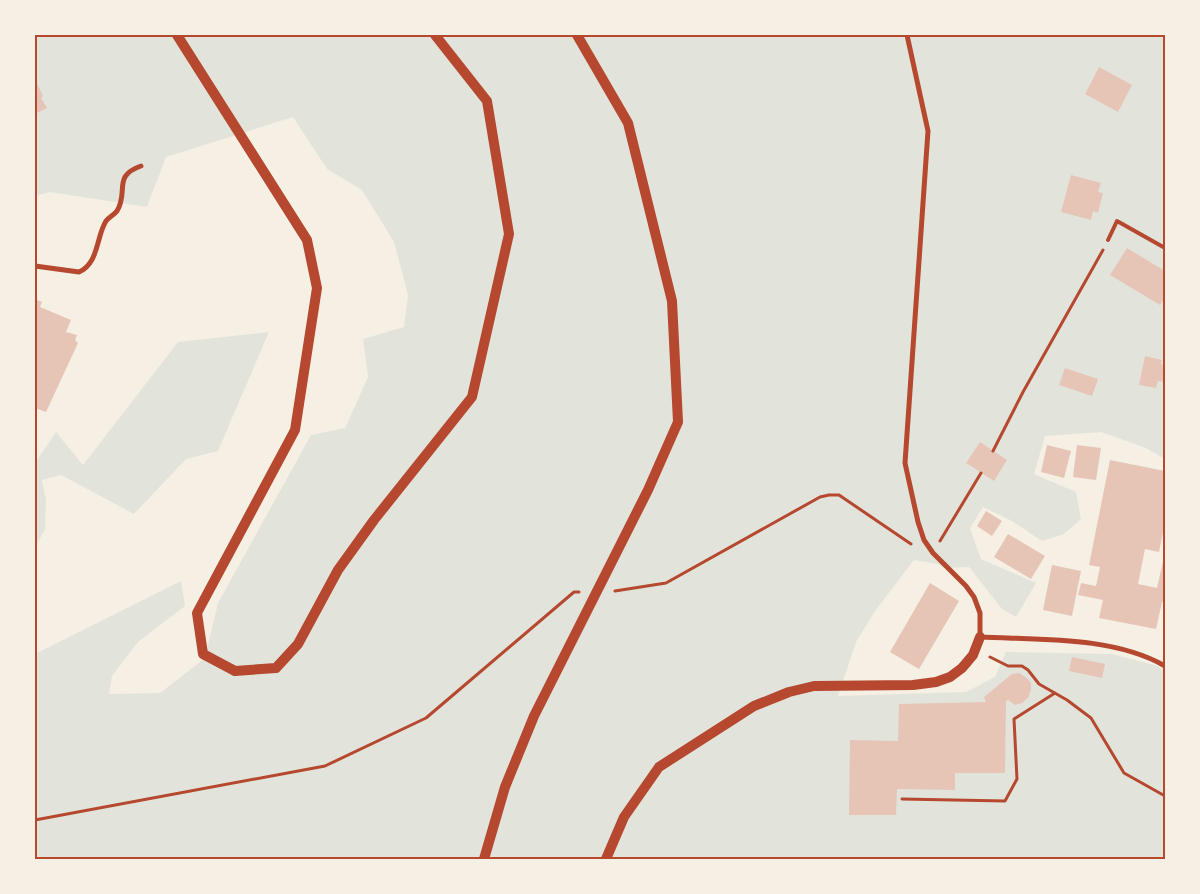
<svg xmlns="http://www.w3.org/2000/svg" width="1200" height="894" font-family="'Noto Sans',sans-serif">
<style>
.green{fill:#e2e4dc}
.building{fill:#e6c5b7}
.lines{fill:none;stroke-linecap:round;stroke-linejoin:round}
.path{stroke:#b5482f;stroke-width:3}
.service{stroke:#b5482f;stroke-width:4}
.minor{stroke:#b5482f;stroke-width:5}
.secondary{stroke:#b5482f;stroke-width:10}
.neatline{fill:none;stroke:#b5482f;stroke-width:2}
</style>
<rect width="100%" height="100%" fill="#f6efe4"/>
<path class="green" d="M35,35H1165V459L1146,448L1101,432L1045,436L1034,474L1076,492L1081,519L1064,534L1042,541L1012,521L983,507L970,528L981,559L1036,583L1016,617L1002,609L969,567L944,568L938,564L914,560L875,611L856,642L838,696L966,692L995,677L1006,652L1112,654L1158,666L1165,672V859H35V654L181,581L185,606L138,642L112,676L109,694L160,693L205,658L218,603L311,435L345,428L368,377L363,339L404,327L408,295L394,242L362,190L327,169L293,117L166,157L147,207L50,192L35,196Z
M269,332L218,451L186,459L134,514L61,475L42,480L46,500L45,529L35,548V463L56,432L83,465L178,342Z"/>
<path class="building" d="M1099,67L1132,85L1118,112L1085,94Z
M35,79L43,96L41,98L47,108L35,114Z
M1071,175L1101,183L1098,192L1103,193L1098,213L1093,211L1091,220L1061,212Z
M1127,248L1165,271V298L1160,305L1110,275Z
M35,299L42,302L40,307L71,320L66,332L77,335L75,340L78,343L46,412L35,408Z
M1145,356L1162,360L1161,364L1165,366V382L1158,381L1156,388L1139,385Z
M1065,368L1098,379L1092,396L1059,385Z
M980,442L1007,460L994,481L966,463Z
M1047,445L1071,451L1064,478L1041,472Z
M1077,445L1101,448L1096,480L1073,477Z
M1110,460L1165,471V522L1159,552L1145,549L1138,584L1157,588L1165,552V602H1162L1156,629L1099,618L1103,600L1078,595L1081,583L1096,586L1100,567L1089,565Z
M986,511L1002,521L992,536L977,526Z
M1008,534L1045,556L1031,579L994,557Z
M1052,565L1081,571L1072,616L1043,610Z
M930,583L959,601L919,669L890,652Z
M1072,657L1105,664L1102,678L1069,671Z
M1019,673L1027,678L1031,683V690L1028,698L1022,703L1015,705L1008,700L1006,701L1005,773H955V790L897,789L896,815H849L850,740L898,741L899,704L986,702L984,697L1012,674Z"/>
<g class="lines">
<path class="path" d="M993,451L1023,392L1103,250
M940,541L981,473
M615,591L666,583L820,497L829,495H839L911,544
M990,657L1008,666H1022L1028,670L1039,684L1067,700L1091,718L1124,773L1165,796
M902,799L1005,801L1017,779L1014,719L1055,693
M35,820L325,766L426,718L574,592H579"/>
<path class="service" d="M1108,240L1117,221L1165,248"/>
<path class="minor" d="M907,35L928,131L905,463L918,522L924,540L933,553L966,586L974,597L980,613V637C1039,640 1113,636 1165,666
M35,266L79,272C99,263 96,237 106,221C109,217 114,215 117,211C129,192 112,176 141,166"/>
<path class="secondary" d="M177,35L307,240L317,288L295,430L197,613L203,654L235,671L276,668L298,644L338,570L374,520L472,397L509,234L487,101L435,35
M484,859L505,787L534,716L648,490L678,422L672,301L628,123L577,35
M606,859L624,817L659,767L754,706L789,692L814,686L913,685L936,682L950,677L962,668L973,655L980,637"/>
</g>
<rect width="1200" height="894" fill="none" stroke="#f6efe4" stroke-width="72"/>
<rect x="36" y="36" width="1128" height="822" class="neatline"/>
</svg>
